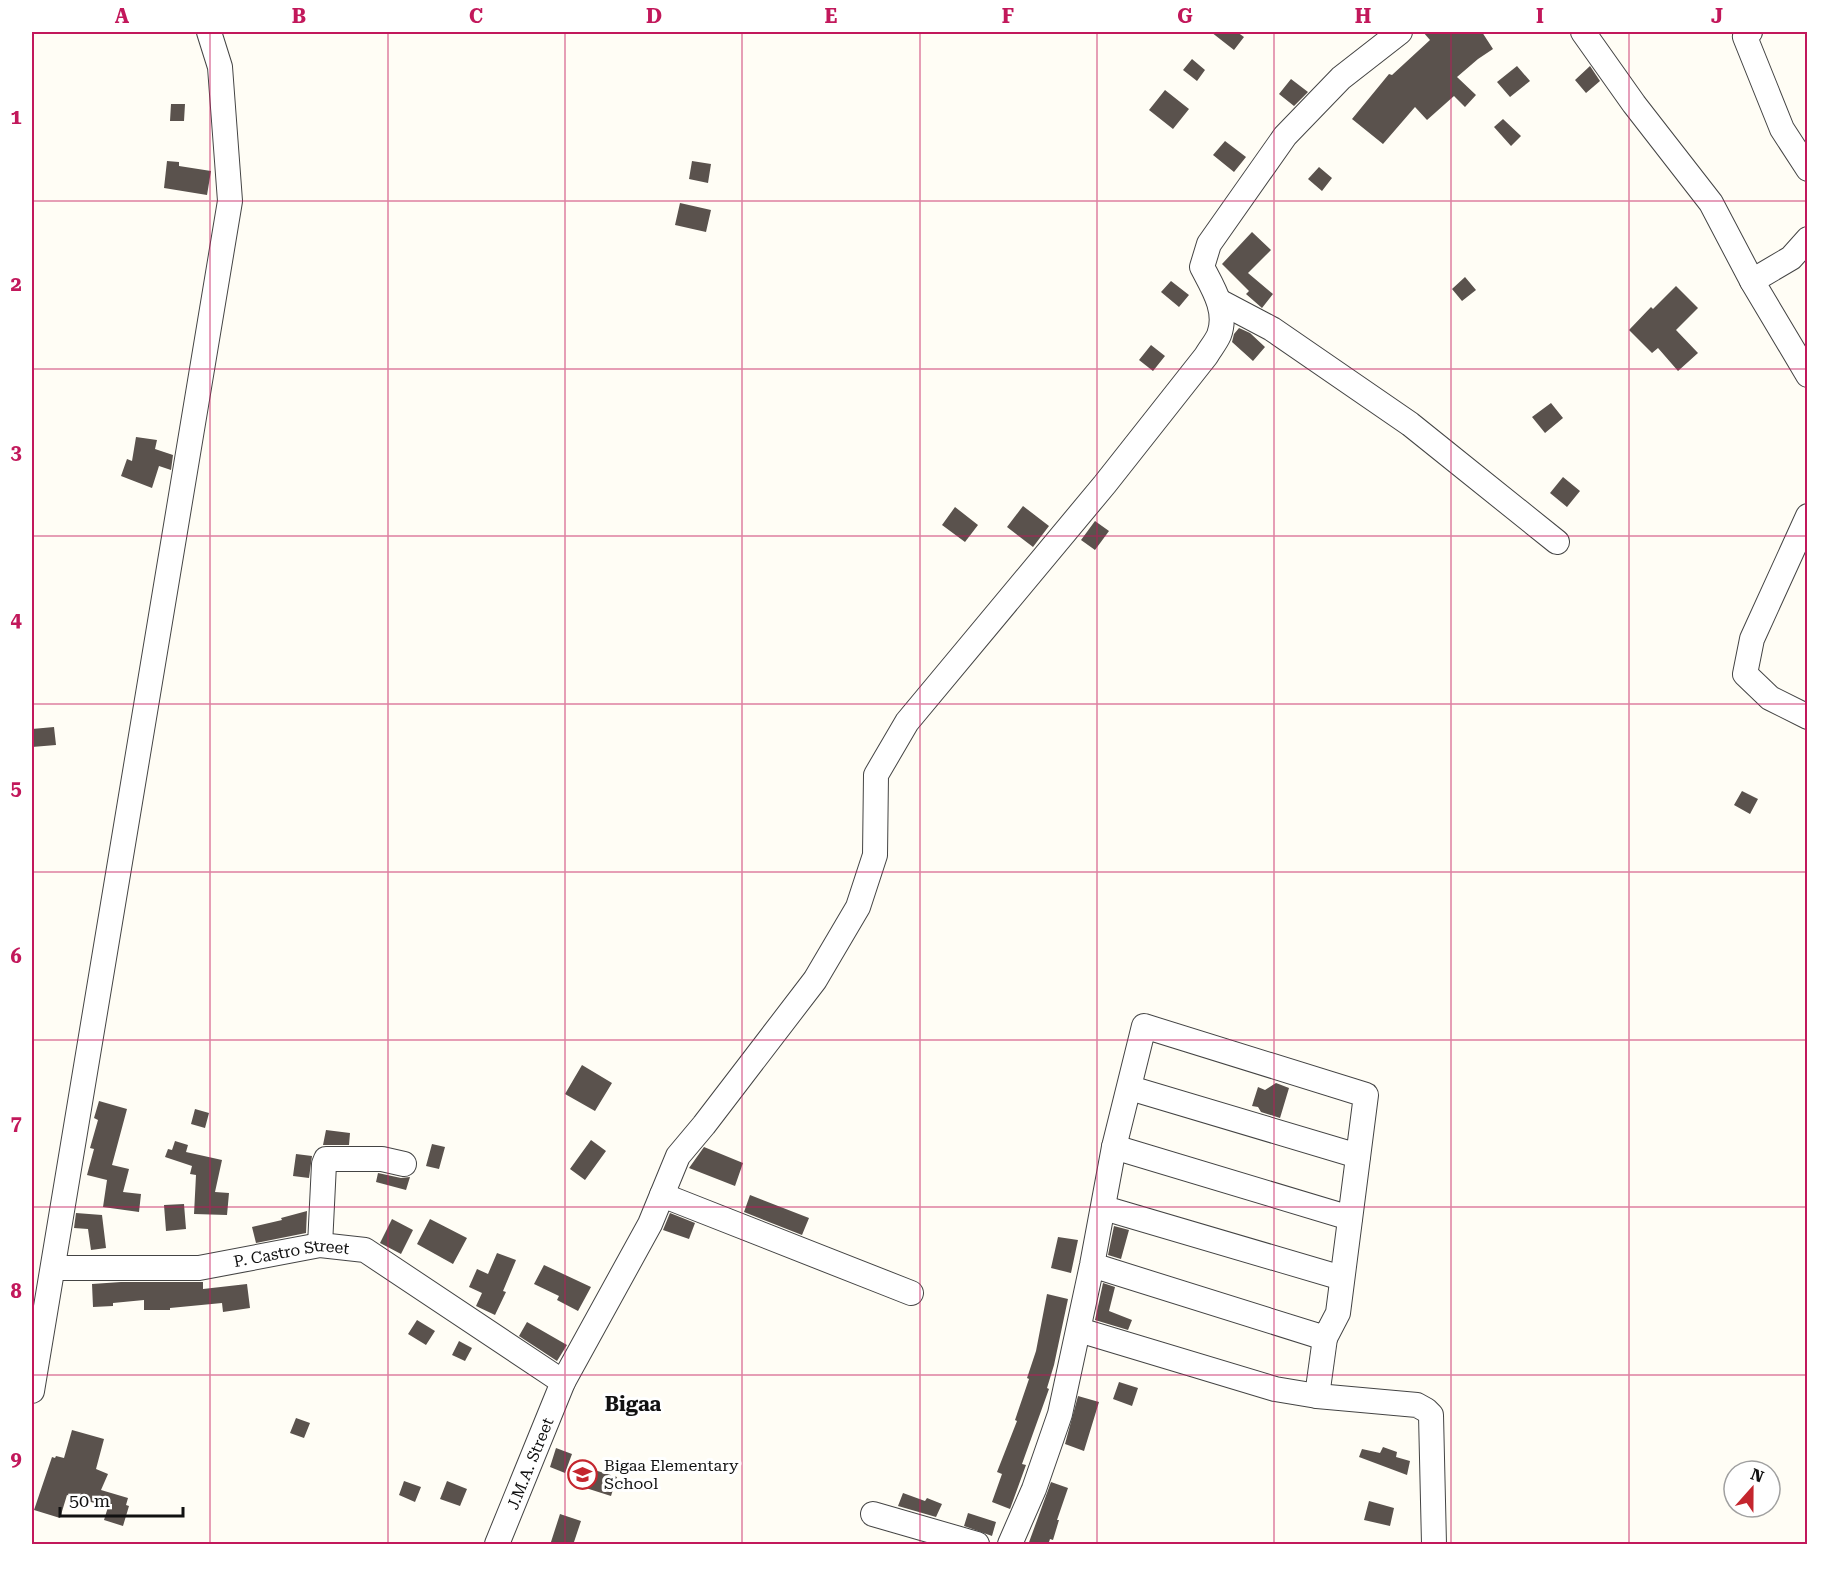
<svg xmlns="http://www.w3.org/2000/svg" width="1839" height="1576" font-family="'Roboto Serif',serif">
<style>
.building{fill:#5a524d}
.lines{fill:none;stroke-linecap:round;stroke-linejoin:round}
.minor-casing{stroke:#444;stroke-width:26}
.minor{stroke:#fff;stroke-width:24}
.grid{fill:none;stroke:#c2185b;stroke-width:1.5;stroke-opacity:0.55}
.labels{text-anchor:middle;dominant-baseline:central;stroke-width:6;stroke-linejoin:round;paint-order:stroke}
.street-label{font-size:16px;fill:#111;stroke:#fff}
.poi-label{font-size:16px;fill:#111;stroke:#fff;text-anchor:start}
.quarter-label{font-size:20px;font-weight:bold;fill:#111;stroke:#fff}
.neatline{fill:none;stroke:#c2185b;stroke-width:2}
.grid-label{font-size:20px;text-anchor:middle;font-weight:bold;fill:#c2185b}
</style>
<rect width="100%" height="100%" fill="#fffdf5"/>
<path class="building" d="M1211,32H1237L1244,37L1234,50Z
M1423,32H1482L1493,49L1478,59L1457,77L1476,95L1465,107L1454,96L1427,120L1415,107L1383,144L1352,119L1389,74L1392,75L1430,40Z
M1192,59L1205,70L1197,81L1183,70Z
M1517,66L1530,81L1510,97L1497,82Z
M1590,66L1600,81L1586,93L1575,80Z
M1291,79L1308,92L1294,106L1279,94Z
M1165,90L1189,109L1173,129L1149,110Z
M171,104H185L184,121H170Z
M1503,119L1521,136L1511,146L1494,127Z
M1225,141L1246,157L1234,172L1213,155Z
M167,161L179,162V166L211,171L207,195L164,188Z
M692,161L711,164L708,183L689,179Z
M1319,167L1332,178L1322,191L1308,179Z
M680,203L711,210L706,232L675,225Z
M1252,232L1271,250L1248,273L1273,294L1262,308L1246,294L1249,291L1222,264Z
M1465,277L1476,290L1462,301L1452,289Z
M1171,281L1189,295L1179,307L1161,292Z
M1676,286L1698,308L1676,330L1698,353L1678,371L1658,348L1652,353L1629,330L1651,307L1653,309Z
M1239,328L1250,333L1265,347L1253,361L1232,342L1234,334Z
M1151,345L1165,356L1153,371L1139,360Z
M1551,403L1563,418L1545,433L1532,417Z
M136,437L157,440L155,449L173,455L171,470L159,466L152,488L121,476L127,459L132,461Z
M1563,477L1580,491L1567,507L1550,493Z
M1023,506L1049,526L1033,547L1007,527Z
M955,507L978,525L965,542L942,525Z
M1095,521L1109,531L1095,550L1081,540Z
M54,727L56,745L32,747V729Z
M1742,791L1758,799L1750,814L1734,805Z
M582,1065L612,1083L595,1111L565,1094Z
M1276,1083L1289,1088L1280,1118L1261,1112L1258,1107L1252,1106L1258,1087L1265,1090Z
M99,1101L127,1109L112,1165L129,1169L123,1192L141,1194L139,1212L103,1207L107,1180L87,1175L94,1149L90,1148L98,1120L94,1118Z
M195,1109L209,1113L205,1128L191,1124Z
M326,1130L350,1133L349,1145H323Z
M591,1140L606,1151L585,1180L570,1169Z
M175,1141L188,1145L186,1152L222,1160L215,1192L229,1193L227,1215L194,1214L196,1175L190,1174L192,1166L165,1157L168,1149L172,1150Z
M432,1144L445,1147L439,1169L426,1166Z
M704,1147L743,1163L735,1186L689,1168Z
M296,1154L312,1156L309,1178L293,1176Z
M378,1173L401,1178L410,1177L406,1190L376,1182Z
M750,1195L809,1218L802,1235L744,1212Z
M184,1204L186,1229L166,1231L164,1205Z
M307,1211L306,1233L256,1243L252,1227L282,1220L281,1218Z
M76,1213L102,1215L106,1248L91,1250L88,1229L74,1228Z
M670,1213L695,1223L689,1239L663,1230Z
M392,1219L413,1230L401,1254L380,1243Z
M430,1219L467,1238L453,1264L417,1244Z
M1114,1226L1129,1230L1121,1259L1108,1255Z
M1058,1237L1078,1240L1071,1273L1051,1268Z
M497,1253L516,1260L503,1291L506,1292L495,1315L476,1306L482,1293L469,1287L477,1269L488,1274Z
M544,1265L591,1287L578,1311L557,1300L559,1296L534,1284Z
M121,1282H203V1289L247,1284L250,1308L223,1312L222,1303L170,1308V1310H144V1300L113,1303V1306L93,1307L92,1284Z
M1103,1283L1115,1287L1109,1311L1132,1320L1128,1330L1095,1320Z
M1047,1294L1068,1299L1054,1365L1047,1388L1049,1389L1022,1464L1026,1465L1010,1509L992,1502L1002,1474L997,1472L1017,1421L1015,1420L1029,1379L1027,1378L1036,1351Z
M417,1320L435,1331L426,1345L408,1334Z
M527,1322L567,1345L557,1361L519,1336Z
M459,1341L472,1348L465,1361L452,1355Z
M1119,1382L1138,1388L1132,1406L1113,1399Z
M1078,1396L1099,1402L1084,1451L1065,1444Z
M296,1418L310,1423L304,1438L290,1433Z
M72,1430L104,1439L96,1469L108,1474L101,1490L128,1498L126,1505L129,1506L123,1526L104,1520L108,1507L67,1495L60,1518L34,1510L52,1457L55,1458L56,1456L64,1458Z
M1383,1447L1397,1452L1396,1457L1410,1461L1407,1475L1359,1457L1362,1449L1380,1453Z
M556,1448L572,1454L565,1473L550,1467Z
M575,1464L617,1477L611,1496L570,1483Z
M404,1481L421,1487L415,1502L399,1495Z
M447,1481L467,1489L460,1506L440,1499Z
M1051,1482L1068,1488L1057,1520H1059L1053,1540L1050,1539L1048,1545H1028Z
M903,1493L925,1501L927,1498L942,1504L936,1517L898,1506Z
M1369,1501L1394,1508L1390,1526L1364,1520Z
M968,1513L996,1522L992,1536L964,1526Z
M560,1514L581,1521L573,1545H550Z"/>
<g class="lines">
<defs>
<g id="minor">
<path d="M1583,32L1634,104L1711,203L1752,281L1808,375"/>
<path d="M1750,32L1745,37L1782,129L1808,169"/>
<path d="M1752,281L1791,258L1808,239"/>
<path d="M1219,301L1272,329L1410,424L1557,542"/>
<path d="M1808,516L1752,639L1745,674L1770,698L1808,717"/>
<path d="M1130,1088L1358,1156"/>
<path d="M1114,1147L1350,1218"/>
<path d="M662,1195L911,1293"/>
<path d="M1104,1208L1342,1278"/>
<path d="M320,1245L324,1164L326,1159H382L404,1164"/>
<path id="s1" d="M53,1268H199L320,1245L365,1250L563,1382"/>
<path d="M1079,1330L1275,1389L1317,1396L1417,1405L1426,1410L1431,1415L1434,1544"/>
<path d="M32,1391L230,201L220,67L209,32"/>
<path d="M1317,1396L1325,1338"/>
<path d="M873,1514L977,1544"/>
<path id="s2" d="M497,1544L563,1382L650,1224L678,1156L704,1125L815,980L858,907L875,855L876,775L907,722L1105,484L1206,356C1210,349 1216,342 1219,335C1228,311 1213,288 1202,267L1209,244L1285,136L1341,78L1400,32"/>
<path d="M1010,1544L1034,1489L1060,1414L1092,1265L1114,1147L1144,1026L1366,1095L1338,1313L1325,1338L1092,1265"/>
</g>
</defs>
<use href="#minor" class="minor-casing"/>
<use href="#minor" class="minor"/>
</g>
<path class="grid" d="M210,32V1544M388,32V1544M565,32V1544M742,32V1544M920,32V1544M1097,32V1544M1274,32V1544M1451,32V1544M1629,32V1544M32,201H1808M32,369H1808M32,536H1808M32,704H1808M32,872H1808M32,1040H1808M32,1207H1808M32,1375H1808"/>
<defs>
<symbol id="school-ring" viewBox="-11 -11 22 22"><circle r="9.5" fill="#fff" stroke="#c4262e" stroke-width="1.5"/><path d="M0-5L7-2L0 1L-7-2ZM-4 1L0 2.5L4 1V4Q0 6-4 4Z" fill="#c4262e"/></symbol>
</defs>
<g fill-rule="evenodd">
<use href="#school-ring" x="566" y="1458" width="33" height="33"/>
</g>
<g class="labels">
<g class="street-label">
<text stroke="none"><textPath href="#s1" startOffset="240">P. Castro Street</textPath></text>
<text stroke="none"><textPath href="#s2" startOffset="87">J.M.A. Street</textPath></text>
</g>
<g class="poi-label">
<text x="604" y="1465">Bigaa Elementary<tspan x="604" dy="18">School</tspan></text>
</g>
<g class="quarter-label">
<text x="633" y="1404">Bigaa</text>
</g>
</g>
<rect width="1839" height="1576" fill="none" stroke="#ffffff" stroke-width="66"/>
<g transform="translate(1752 1489) rotate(21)"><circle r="28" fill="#ffffff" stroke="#a0a0a0" stroke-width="1.5"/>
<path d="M0-4.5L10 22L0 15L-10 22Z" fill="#c4262e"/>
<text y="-9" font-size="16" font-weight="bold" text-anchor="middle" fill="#111111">N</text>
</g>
<path d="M60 1507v9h123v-9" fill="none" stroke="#111111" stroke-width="3"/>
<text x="69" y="1507" font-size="18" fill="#111111" stroke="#ffffff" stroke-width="4.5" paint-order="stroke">50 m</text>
<rect x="33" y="33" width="1773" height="1510" class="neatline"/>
<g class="grid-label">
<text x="122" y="23">A</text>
<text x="299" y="23">B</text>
<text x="476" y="23">C</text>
<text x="654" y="23">D</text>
<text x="831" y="23">E</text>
<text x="1008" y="23">F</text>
<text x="1185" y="23">G</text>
<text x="1363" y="23">H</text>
<text x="1540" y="23">I</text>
<text x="1717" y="23">J</text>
<text x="16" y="124">1</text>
<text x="16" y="291">2</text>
<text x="16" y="459">3</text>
<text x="16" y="627">4</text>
<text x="16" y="795">5</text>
<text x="16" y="963">6</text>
<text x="16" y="1130">7</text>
<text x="16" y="1298">8</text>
<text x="16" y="1466">9</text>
</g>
</svg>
